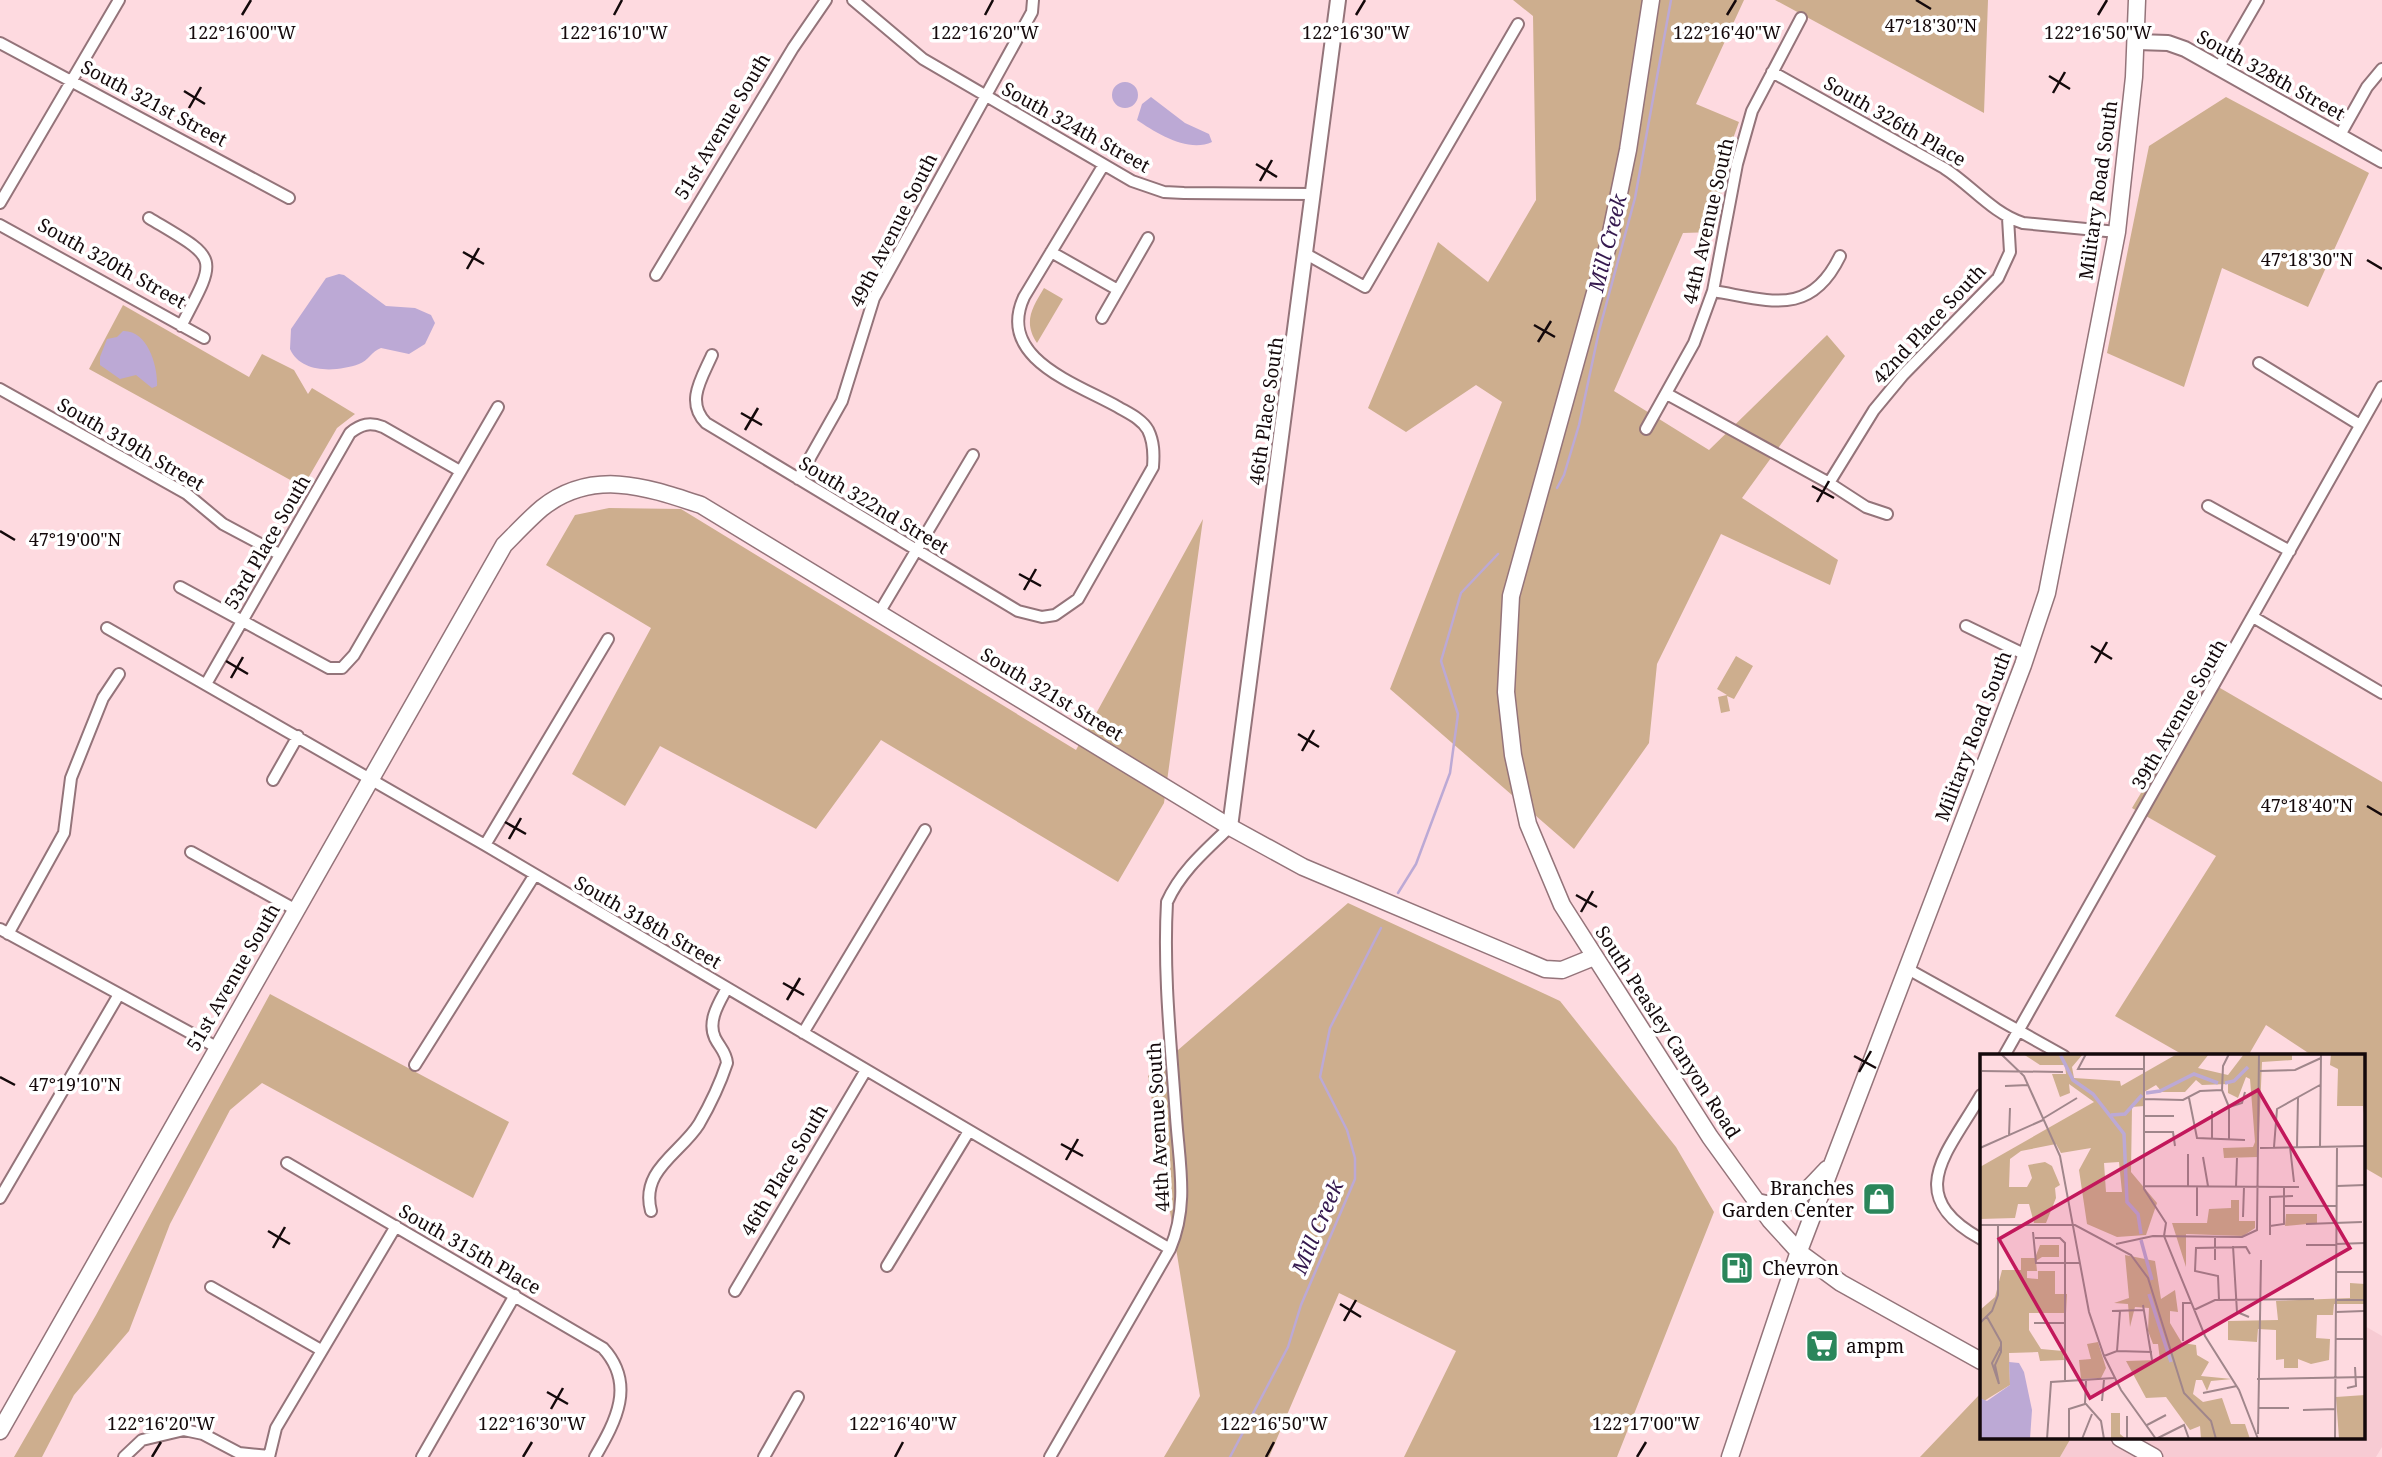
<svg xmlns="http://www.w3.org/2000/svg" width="2382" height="1457" font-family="'Noto Serif',serif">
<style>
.built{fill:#f7cbd3}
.green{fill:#cdae8e}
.water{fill:#bca9d5}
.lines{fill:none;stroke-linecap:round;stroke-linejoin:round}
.stream{stroke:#bca9d5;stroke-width:2.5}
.minor-casing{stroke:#94747a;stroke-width:14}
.tertiary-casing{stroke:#94747a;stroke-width:18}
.secondary-casing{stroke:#94747a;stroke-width:19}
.minor{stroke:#fff;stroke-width:10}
.tertiary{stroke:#fff;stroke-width:14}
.secondary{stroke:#fff;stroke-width:16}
.ticks{fill:none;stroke:#14090b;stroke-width:2.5}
.labels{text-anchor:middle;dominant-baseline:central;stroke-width:7;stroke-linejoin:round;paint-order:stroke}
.street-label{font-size:19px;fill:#14090b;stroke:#fff}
.poi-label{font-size:19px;fill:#14090b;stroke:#fff;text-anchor:start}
.water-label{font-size:21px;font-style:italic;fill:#35194f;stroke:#fff}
.inset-river{fill:none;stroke:#bca9d5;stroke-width:3.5}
.inset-road{fill:none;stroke:#a0868b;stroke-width:2}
.view{fill:#c2185b;fill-opacity:0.15;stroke:#c2185b;stroke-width:3.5}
.inset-edge{fill:none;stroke:#14090b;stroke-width:3.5}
.ticks-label{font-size:18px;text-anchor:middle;fill:#14090b;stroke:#fff;stroke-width:7;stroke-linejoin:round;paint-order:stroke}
</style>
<rect width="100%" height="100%" fill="#fedae0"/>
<path class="built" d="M2363,1325L2382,1336V1447L2376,1457H2060L2071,1438H2363Z"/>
<path class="green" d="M1513,0H1744L1696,104L1739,122L1730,147L1714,232L1683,233L1614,391L1709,450L1827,335L1845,356L1742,498L1838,560L1830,585L1721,534L1657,664L1649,743L1574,849L1390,689L1502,402L1476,385L1406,432L1368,408L1438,242L1488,282L1536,200L1533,16Z
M1775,0H1988L1984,113Z
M2226,97L2369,173L2308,307L2222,268L2184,387L2107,353L2149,146Z
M1044,288L1063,299L1037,343C1023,322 1032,308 1044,288Z
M123,305L249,377L262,354L294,370L308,394L312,388L355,414L337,428L303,487L89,369Z
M609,508L681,509L1076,750L1203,519L1164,803L1118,882L881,740L816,829L660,746L625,806L572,774L651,628L546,565L575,515Z
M1736,656L1753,666L1734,699L1727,696L1730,711L1721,713L1718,697L1727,695L1717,689Z
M2208,681L2382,782V1178L2363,1167V1056H2313L2266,1025L2248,1056H2185L2115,1016L2216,856L2132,808Z
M1348,903L1560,1001L1676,1147L1714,1212L1617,1457H1404L1456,1351L1339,1293L1269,1457H1164L1200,1396L1148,1076Z
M270,994L509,1122L473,1198L262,1083L230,1110L170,1224L129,1331L74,1395L42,1457H14L96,1315Z
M1981,1393V1438H2071L2060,1457H1920Z"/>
<path class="water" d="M1112 95a13 13 0 1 1 26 0a13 13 0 1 1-26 0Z
M1151,97L1185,123L1209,134L1212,142C1188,153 1156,133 1137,120L1142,104Z
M339,274L344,275L386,306L415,308L431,315L435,323L425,344L409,354L381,348C372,351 368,361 359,364C337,372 301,374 290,349L291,329L326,278Z
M123,331C148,330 158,367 157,386L152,388L136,375L120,379L100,365V357L107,339L117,337Z"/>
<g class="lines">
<path class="stream" d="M1557,488L1564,475L1579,425L1599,331L1635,198L1671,0
M1398,893L1416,864L1450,773L1458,714L1441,661L1461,593L1498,554
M1230,1457L1288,1347L1301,1305L1355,1179V1158L1347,1130L1320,1077L1330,1028L1381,928"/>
<defs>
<path id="minor" d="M853,0L923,59L1132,181L1164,192L1184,193L1314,194
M0,43L289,198
M2218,69L2258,0
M1772,72L1944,168C1971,185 1992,213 2023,223L2117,232
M2340,135L2367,87L2382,69
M0,203L119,0
M149,218C219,260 219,254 181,326
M0,225L204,338
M1051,252L1118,290
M1306,254L1365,287L1518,24
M656,275L793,48L826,0
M1713,291C1769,300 1810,318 1840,256
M1102,318L1148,238
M712,355C702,378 685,402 706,423L1018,611L1042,617L1055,615L1078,599L1153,467C1154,454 1154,442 1148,430C1142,419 1128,413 1118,407C1075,383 996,358 1024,297L1103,166
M2259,363L2360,425
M0,389L187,494L223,524L279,554
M1667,394L1829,483L1866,507L1887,514
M1646,429L1694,343L1713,291L1737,164L1752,111L1801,18
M798,479L842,401L874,298L1032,12L1033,0
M1829,483L1874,410L1903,375L1998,278L2010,252L2008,218
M2208,506L2290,551
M180,587L329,668H342L354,655L498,407
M879,613L973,455
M2253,617L2382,693
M1966,626L2026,655
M107,628L485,845L1170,1249
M206,684L350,433C361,424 370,422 383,427L460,471
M273,780L298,736
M485,845L608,639
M191,852L296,910
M0,929L218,1048
M8,934L64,833L71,778L103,698L119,674
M1906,968L2064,1056
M803,1033L925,830
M2004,1056L2382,387
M415,1065L534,876
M1981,1095C1947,1154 1902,1195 1981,1239
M287,1163L603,1348C636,1384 616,1421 595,1457
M0,1198L118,996
M651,1211C640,1170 681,1153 699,1124C710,1105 720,1084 727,1063C726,1052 720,1048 715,1038C707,1021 719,1003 727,988
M887,1266L969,1131
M211,1287L321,1350
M735,1291L866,1070
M124,1457L142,1440L184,1430L203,1434L239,1453L269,1456
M269,1457L276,1428L396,1226
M422,1457L515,1295
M764,1457L798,1397
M1050,1457L1170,1249C1189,1205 1179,1163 1176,1117C1171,1046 1163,973 1167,902C1181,871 1206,850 1230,827"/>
<path id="tertiary" d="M2137,42L2168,43L2185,49L2382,160
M1230,827L1338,0"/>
<path id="secondary" d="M1651,0L1628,150L1609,242L1511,596L1506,692L1513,755L1528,824L1562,905L1710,1137L1770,1220L1800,1253L1841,1283L1981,1361
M1755,1201C1792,1213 1803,1194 1827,1169
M0,1431L504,545C516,533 529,519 542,508C593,468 647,487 701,505L1230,827L1303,867L1545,969L1562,970L1594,957
M2120,1438L2154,1457
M1730,1457L1799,1251L2023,665L2047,593L2117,232L2134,77L2137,0"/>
</defs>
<use href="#minor" class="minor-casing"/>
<use href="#tertiary" class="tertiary-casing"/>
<use href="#secondary" class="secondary-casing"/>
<use href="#minor" class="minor"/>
<use href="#tertiary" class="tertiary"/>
<use href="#secondary" class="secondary"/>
</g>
<path class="ticks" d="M1916,0L1931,9M242,15L251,0M614,15L622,0M985,15L993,0M1356,15L1365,0M1727,15L1736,0M2098,15L2107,0M2049,76L2070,89M184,91L205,104M2053,93L2065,72M189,108L201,87M1256,164L1277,177M1260,181L1272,160M463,252L484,264M2367,260L2382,269M467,269L479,248M1534,325L1555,337M1538,342L1551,321M741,413L762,425M745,430L758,408M1812,486L1834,498M1817,502L1829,481M0,531L15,540M1019,574L1041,586M1024,590L1036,569M2091,646L2112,659M226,661L248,674M2095,663L2107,642M231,678L243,657M1298,734L1319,747M1302,751L1314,730M2367,806L2382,815M505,822L526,834M509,839L521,818M1576,895L1597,907M1581,912L1593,891M783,983L804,995M787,1000L800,978M1854,1056L1876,1068M1859,1072L1871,1051M0,1077L15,1085M1061,1144L1083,1156M1066,1160L1078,1139M268,1231L290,1244M273,1248L285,1227M1340,1304L1361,1317M1344,1321L1356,1300M547,1392L568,1404M551,1409L563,1388M152,1457L161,1442M523,1457L532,1442M895,1457L903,1442M1266,1457L1274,1442M1637,1457L1646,1442"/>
<defs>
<symbol id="shop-square" viewBox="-11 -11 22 22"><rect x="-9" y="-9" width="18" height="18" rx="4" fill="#2b865b" stroke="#fff"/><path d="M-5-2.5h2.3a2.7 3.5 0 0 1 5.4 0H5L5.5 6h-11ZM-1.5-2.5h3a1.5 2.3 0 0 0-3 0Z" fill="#fff"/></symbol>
<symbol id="fuel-square" viewBox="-11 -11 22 22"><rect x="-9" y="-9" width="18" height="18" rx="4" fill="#2b865b" stroke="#fff"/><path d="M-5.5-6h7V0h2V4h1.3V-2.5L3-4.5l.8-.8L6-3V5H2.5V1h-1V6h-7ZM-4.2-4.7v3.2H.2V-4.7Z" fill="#fff"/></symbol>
<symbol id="supermarket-square" viewBox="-11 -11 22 22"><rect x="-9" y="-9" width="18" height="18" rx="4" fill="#2b865b" stroke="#fff"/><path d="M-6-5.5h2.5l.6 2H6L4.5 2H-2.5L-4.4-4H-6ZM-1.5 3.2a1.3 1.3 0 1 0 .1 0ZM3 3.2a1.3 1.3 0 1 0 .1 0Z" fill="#fff"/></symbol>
</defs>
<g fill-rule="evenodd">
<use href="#shop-square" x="1860" y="1180" width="38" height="38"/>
<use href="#fuel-square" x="1718" y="1249" width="38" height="38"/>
<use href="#supermarket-square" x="1803" y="1327" width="38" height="38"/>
</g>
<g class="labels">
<g class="street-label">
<text transform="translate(2271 75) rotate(29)">South 328th Street</text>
<text transform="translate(154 103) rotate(28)">South 321st Street</text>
<text transform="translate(1895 121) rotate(30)">South 326th Place</text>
<text transform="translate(722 126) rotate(-59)">51st Avenue South</text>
<text transform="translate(1076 127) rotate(29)">South 324th Street</text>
<text transform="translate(2098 190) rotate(-82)">Military Road South</text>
<text transform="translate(1708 221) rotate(-77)">44th Avenue South</text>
<text transform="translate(893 230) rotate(-63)">49th Avenue South</text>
<text transform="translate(112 263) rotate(29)">South 320th Street</text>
<text transform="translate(1929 324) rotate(-47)">42nd Place South</text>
<text transform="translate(1266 411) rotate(-82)">46th Place South</text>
<text transform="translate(131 444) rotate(30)">South 319th Street</text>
<text transform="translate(874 505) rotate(31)">South 322nd Street</text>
<text transform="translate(267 542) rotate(-60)">53rd Place South</text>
<text transform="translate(1052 694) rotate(31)">South 321st Street</text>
<text transform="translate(2179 714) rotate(-60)">39th Avenue South</text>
<text transform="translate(1973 736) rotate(-69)">Military Road South</text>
<text transform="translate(648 922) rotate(30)">South 318th Street</text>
<text transform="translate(233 977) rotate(-60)">51st Avenue South</text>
<text transform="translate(1668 1032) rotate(57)">South Peasley Canyon Road</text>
<text transform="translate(1158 1127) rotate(-93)">44th Avenue South</text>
<text transform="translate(784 1170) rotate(-59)">46th Place South</text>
<text transform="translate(470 1249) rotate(30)">South 315th Place</text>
</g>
<g class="poi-label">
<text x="1854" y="1188" text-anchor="end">Branches<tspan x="1854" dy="22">Garden Center</tspan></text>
<text x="1762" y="1268">Chevron</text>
<text x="1846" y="1346">ampm</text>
</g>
<g class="water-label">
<text transform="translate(1607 243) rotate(-76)">Mill Creek</text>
<text transform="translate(1317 1227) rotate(-67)">Mill Creek</text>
</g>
</g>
<g transform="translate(1980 1054)">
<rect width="385" height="385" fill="#fedae0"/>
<path d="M43,0H103L92,13L94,24L140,27L141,32L197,0H229L218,14L248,21L264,0H312V6L282,8L278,103L244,104L243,94L273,93L275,88L270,25L266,23L258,44L248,39V30L222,31L216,26L205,38H182L176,31L164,38V52L152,53L151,118L177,149L166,181L137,183L107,170L99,116L111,94L81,99L76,90L41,97L30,105L29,133H47L52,124L48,111L65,108L72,112L80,131L75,134L76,144L66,169H54L49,150H38L35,164L0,165V113L114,48L89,30L90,39L80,43L72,20H86L85,11H60ZM139,108L142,138H126L124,109ZM351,0H385V68L383,52H357L358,15L350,11ZM251,146H259V167H275V174L263,182L206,180V213L192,169H227L229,155L251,154ZM306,160H337V169L305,172ZM60,191H79V203H62L56,207L57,217H47V224L58,225V217H75V240H87L86,259H49V276L61,295L83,297L84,306L60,307L58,298L29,299L30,331L4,347L0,344V256L15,243L22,216H41V204H55ZM145,201L175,207L181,245L195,236L198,258L190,257V269L202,289L216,291L217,301L229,308L221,322L252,325L231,327L227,337L222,326H216L213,340L223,348L242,344L251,370H265L270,385H221L220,372L210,376L186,343L166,344L146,307L180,306L178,290H173L168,277L169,254L155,253L150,273L148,250L134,249L149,244ZM370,229L385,230V250H354L353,261H337L336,284L350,285L349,306L331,310L318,305V314H304V305L296,306V276L278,275L277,288L248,286V267L298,266L296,247L370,244ZM118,288L126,314L121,324L101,325L99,306L111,305L107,290ZM385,341V385H359L356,343ZM131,359H140V380L146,385H131Z" fill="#cdae8e" fill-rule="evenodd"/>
<path d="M29,308L39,309L44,318L52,356L50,385H0V344L7,347L30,331Z" fill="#bca9d5"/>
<path class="inset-river" d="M80,0L93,26L113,40L144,80L147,148L158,160L161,180M245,29L254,27L268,13M166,39L180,37L214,20L238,29M131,61L145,60L162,41M161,186L172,226M169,240L191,308"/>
<path class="inset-road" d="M21,0L44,22L80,102L109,258L124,302L141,336L176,385M106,0L98,15H164M164,0V135L186,169L184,182L225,282L259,336L278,385M2,17L83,18M280,17L315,16L341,4M25,32L48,31M209,44L217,84L265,86M164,45L203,46L220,37L242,36M249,53L242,36L243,12L249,0M249,53V86M249,53L262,49L265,38M232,57V86M164,62H194M64,64L97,44M164,78H193L195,92M29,82L30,54M294,93L297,55L340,31M310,93L314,128M317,93L318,43M340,93L341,0M0,94L63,66M280,94L385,92M223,103L228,132M164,132L319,133M208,132V100M357,132L385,131M256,133L257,104M305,152H357M217,162V132M263,163L264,133M326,170L382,168M0,171H95L151,201L168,224L204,339L231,367L236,385M290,172L304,170V133M53,178L56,209H100M290,181V143L313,142M55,184H80L85,189V326M136,190L173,182L262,183L277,176L279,0M326,191L385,189M253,192L257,258L269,263M235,206V183M357,218H385M239,246L238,222L215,217L216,194L266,193L270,200M356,246H385M163,251L172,306M214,256L235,246L334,245M132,257L163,256M356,258L384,257M7,263L21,288V298L15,311L19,330L12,309L21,292M0,269L12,257L18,241V171M54,269H85M356,285H383M203,287V249H211M137,297L140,257M124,302L137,297L172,298M277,325L385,323M106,327L105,349L121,367L124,385M367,334L376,332L375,313M223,339L257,332M122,347L124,326M279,354H309M323,356L356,355M147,362V385M167,371L186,361M278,380L281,206M67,385L71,328L134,324M89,385V355L105,350M102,385L112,360M176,385L204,371L209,385M355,385L357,93"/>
<path class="view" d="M278,36L370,194L110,344L19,185Z"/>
<rect width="385" height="385" class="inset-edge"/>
</g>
<g class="ticks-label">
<text x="1931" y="32">47°18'30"N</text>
<text x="242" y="39">122°16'00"W</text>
<text x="614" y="39">122°16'10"W</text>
<text x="985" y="39">122°16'20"W</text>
<text x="1356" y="39">122°16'30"W</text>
<text x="1727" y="39">122°16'40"W</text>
<text x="2098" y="39">122°16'50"W</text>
<text x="2307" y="266">47°18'30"N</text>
<text x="75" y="546">47°19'00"N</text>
<text x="2307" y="812">47°18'40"N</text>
<text x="75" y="1091">47°19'10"N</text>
<text x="161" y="1430">122°16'20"W</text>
<text x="532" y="1430">122°16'30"W</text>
<text x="903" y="1430">122°16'40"W</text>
<text x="1274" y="1430">122°16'50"W</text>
<text x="1646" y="1430">122°17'00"W</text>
</g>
</svg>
